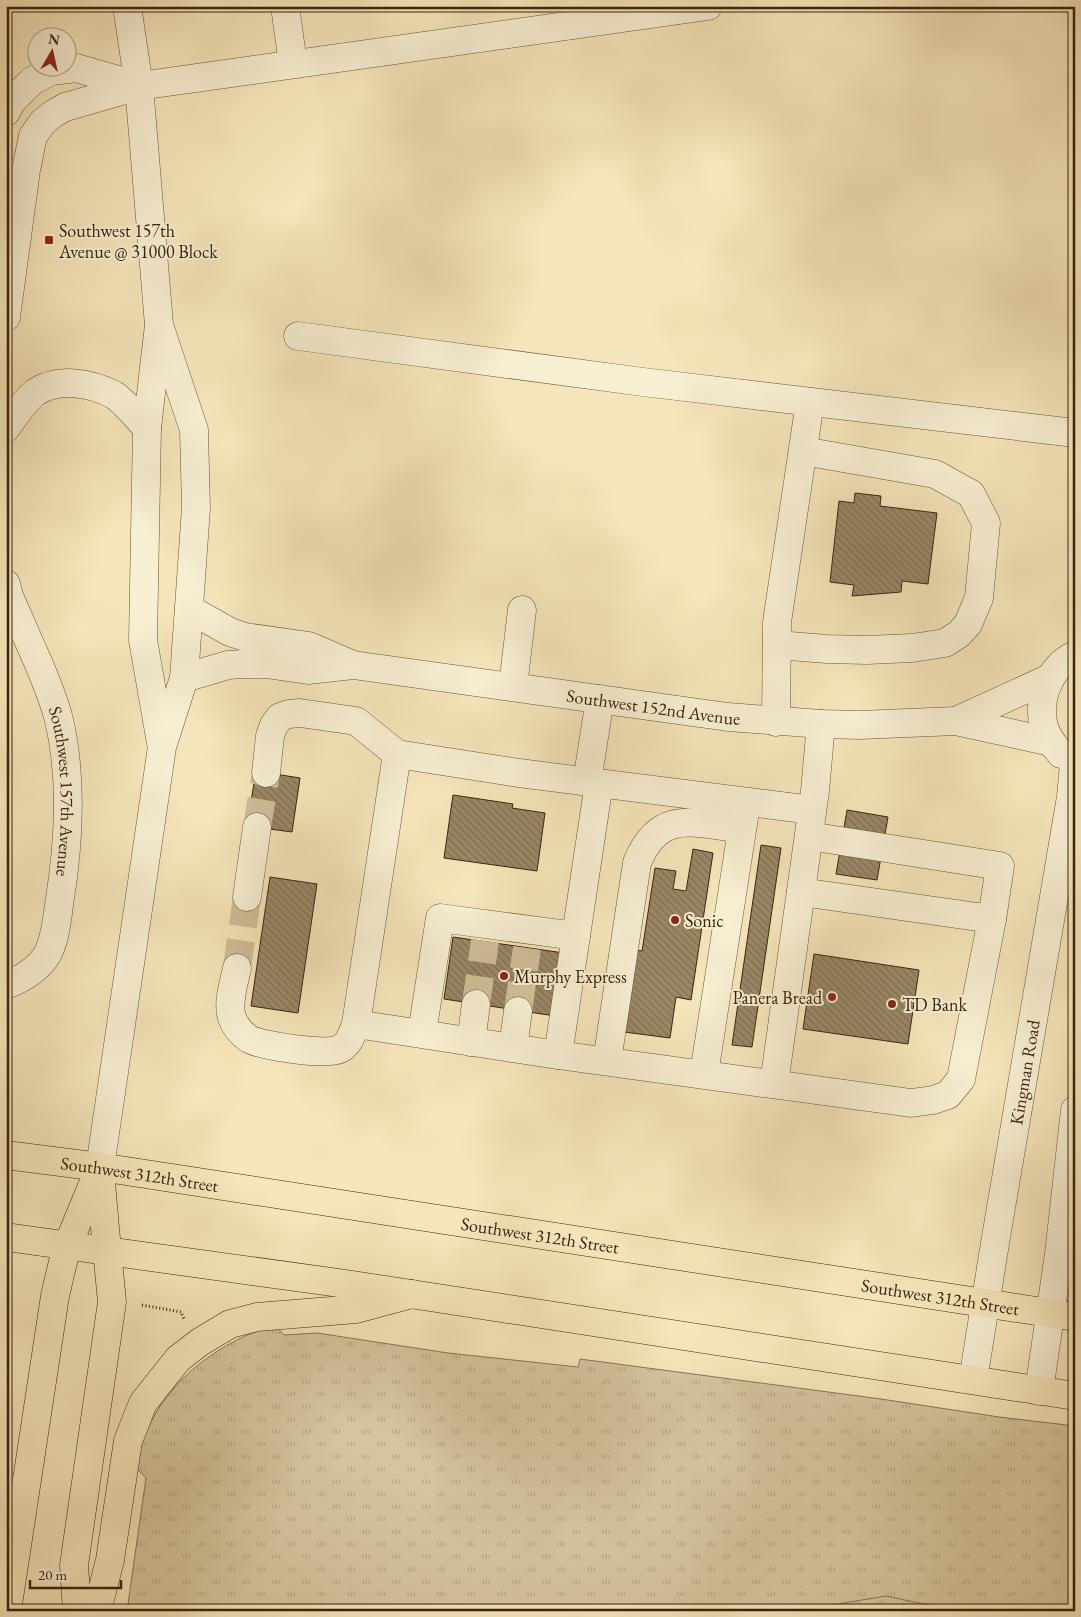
<svg xmlns="http://www.w3.org/2000/svg" width="1081" height="1617" font-family="'EB Garamond',serif">
<style>
.grass{fill:url(#grass-tufts);stroke:#877456}
.forest{fill:url(#forest-crowns);stroke:#877456}
.building{fill:url(#building-back-hatch);stroke:#39240e}
.lines{fill:none;stroke-linecap:round;stroke-linejoin:round}
.minor-tunnel{stroke:#cfbe98;stroke-width:28;stroke-dasharray:28 14;stroke-linecap:butt}
.minor-casing{stroke:#685439;stroke-width:29}
.major-casing{stroke:#39240e;stroke-width:29}
.highway-casing{stroke:#39240e;stroke-width:29}
.path{stroke:#39240e;stroke-width:3;stroke-dasharray:1 2.5;stroke-linecap:butt}
.minor{stroke:#f8eed2;stroke-width:28}
.major{stroke:#f5e5ba;stroke-width:28}
.highway{stroke:#f5e5ba;stroke-width:28}
.poi-dot{fill:#8f2418;stroke:#f8eed2;stroke-width:2}
.labels{text-anchor:middle;dominant-baseline:central;stroke-width:4;stroke-linejoin:round;paint-order:stroke}
.poi-label{font-size:18px;fill:#39240e;stroke:#f8eed2;text-anchor:start}
.street-label{font-size:18px;fill:#39240e;stroke:#f8eed2}
</style>
<defs>
<pattern id="grass-tufts" width="24" height="20" patternUnits="userSpaceOnUse" patternTransform="scale(1.25)"><rect width="24" height="20" fill="#d5c49d"/><path d="M3 7l-1-3M5 7V3M7 7l1-3M15 17l-1-3M17 17v-4M19 17l1-3" fill="none" stroke="#b8a886"/></pattern>
<pattern id="forest-crowns" width="20" height="18" patternUnits="userSpaceOnUse" patternTransform="scale(1.25)"><rect width="20" height="18" fill="#d5c49d"/><path d="M2 6a3 3 0 1 1 6 0M12 15a3 3 0 1 1 6 0" fill="none" stroke="#b8a886"/></pattern>
<pattern id="building-back-hatch" width="6" height="6" patternUnits="userSpaceOnUse" patternTransform="scale(1.25)"><rect width="6" height="6" fill="#9b8867"/><path d="M-1 5l2 2M0 0l6 6M5-1l2 2" fill="none" stroke="#7f6f53"/></pattern>
</defs>
<rect width="100%" height="100%" fill="#f5e5ba"/>
<filter id="stains"><feTurbulence type="fractalNoise" baseFrequency=".004" numOctaves="4"/><feColorMatrix values="0 0 0 0 .2 0 0 0 0 .09 0 0 0 0 .02 0 0 0 .5 -.17"/></filter>
<radialGradient id="worn" r=".72"><stop offset=".6" stop-color="#630" stop-opacity="0"/><stop offset="1" stop-color="#630" stop-opacity=".3"/></radialGradient>
<path class="grass" d="M276,1326L284,1335L317,1333L448,1353L578,1367L580,1359L881,1399L999,1417L1075,1426V1611H127L146,1478L136,1468C146,1405 191,1361 247,1335C256,1331 267,1329 276,1326Z"/>
<path class="forest" d="M886,1596L957,1611H795Z"/>
<path class="building" d="M855,493L881,496L880,506L937,513L928,584L902,581L901,592L852,596L854,585L830,582L839,501L854,503Z
M256,771L300,778L292,832L247,826Z
M453,795L513,804L512,808L545,813L537,871L444,858Z
M847,810L888,817L877,880L836,874Z
M761,845L781,848L752,1047L732,1045Z
M693,849L713,853L691,1000L676,997L670,1038L624,1032L636,950L642,951L655,868L676,871L673,889L686,891Z
M270,877L317,884L298,1013L251,1006Z
M453,937L564,953L555,1016L444,999Z
M814,954L919,970L908,1044L803,1029Z"/>
<g class="lines">
<path class="minor-tunnel" d="M257,827L266,773
M237,968L247,897
M476,1004L485,941
M518,1011L527,948"/>
<defs>
<g id="minor">
<path d="M127,6L139,86L159,325L147,428L143,640L161,743"/>
<path d="M285,6L293,64"/>
<path d="M6,112L12,101L32,81L51,71L76,68L139,86"/>
<path d="M6,317L26,170L33,136L43,122L53,114L65,107L139,86L708,6"/>
<path d="M298,336L643,382L1075,433"/>
<path d="M6,428C15,416 24,401 36,392C59,377 91,383 114,395C124,401 139,420 147,428"/>
<path id="s1" d="M6,584L9,596C19,618 28,640 38,662C46,681 54,700 59,720C73,780 69,844 59,905C57,921 55,939 48,953C39,969 22,979 6,985"/>
<path d="M189,609L230,632L245,637L309,646L351,664"/>
<path d="M777,645L827,649L867,650L912,648L945,643L959,634L968,624L979,598L986,523L971,494L935,474L803,451"/>
<path id="s2" d="M184,678L228,665L243,664H266L308,670L353,665L728,717L821,724L860,725L956,721L1051,742"/>
<path d="M513,686L522,610"/>
<path d="M956,721L1050,678"/>
<path d="M776,722L777,622L810,402"/>
<path d="M1061,754C1054,746 1047,737 1044,727C1037,700 1049,667 1075,655"/>
<path d="M266,773L270,736L274,725L280,717L289,714L300,713L356,721L397,754L519,773L812,810"/>
<path d="M587,782L600,699"/>
<path d="M809,836L1000,866L992,919"/>
<path d="M247,897L257,827"/>
<path d="M237,968C234,983 227,1003 232,1018C235,1026 242,1034 249,1039C262,1046 328,1056 340,1049C350,1043 352,1034 356,1024L397,754"/>
<path d="M356,1024L558,1055L911,1103L933,1100L948,1095L961,1079L992,919L801,892"/>
<path d="M422,1033L440,918L576,936"/>
<path d="M471,1042L476,1004"/>
<path d="M513,1048L518,1011"/>
<path d="M558,1055L599,783"/>
<path d="M607,1061L637,863C659,808 695,823 742,829"/>
<path d="M704,1074L745,811"/>
<path d="M774,1084L815,791L821,724"/>
<path d="M100,1167L162,747L184,678L196,508L194,430L159,325"/>
<path id="s3" d="M973,1380L995,1243L1071,797L1074,764"/>
<path d="M1039,1391L1059,1254L1075,1110"/>
</g>
<g id="major">
<path id="s4" d="M6,1155L100,1167L1075,1317"/>
<path d="M100,1172L107,1250"/>
<path d="M6,1237L339,1283L1075,1396"/>
<path d="M67,1247L100,1167"/>
</g>
<path id="highway" d="M7,1611L55,1296L61,1270L67,1247
M77,1611L74,1565L112,1302L107,1250
M97,1611L110,1560L128,1441L143,1403L178,1359L200,1342L230,1324L257,1317L356,1309L412,1294"/>
</defs>
<use href="#minor" class="minor-casing"/>
<use href="#major" class="major-casing"/>
<use href="#highway" class="highway-casing"/>
<path class="path" d="M142,1305L181,1312L184,1319"/>
<use href="#minor" class="minor"/>
<use href="#major" class="major"/>
<use href="#highway" class="highway"/>
</g>
<g class="poi-dot">
<rect x="44" y="235" width="10" height="10" rx="2.5"/>
<circle cx="675" cy="920" r="5"/>
<circle cx="504" cy="976" r="5"/>
<circle cx="832" cy="997" r="5"/>
<circle cx="892" cy="1004" r="5"/>
</g>
<g class="labels">
<g class="poi-label">
<text x="59" y="230">Southwest 157th<tspan x="59" dy="21">Avenue @ 31000 Block</tspan></text>
<text x="685" y="920">Sonic</text>
<text x="514" y="976">Murphy Express</text>
<text x="822" y="997" text-anchor="end">Panera Bread</text>
<text x="902" y="1004">TD Bank</text>
</g>
<g class="street-label">
<text stroke="none"><textPath href="#s2" startOffset="475">Southwest 152nd Avenue</textPath></text>
<text stroke="none"><textPath href="#s1" startOffset="218">Southwest 157th Avenue</textPath></text>
<text stroke="none"><textPath href="#s3" startOffset="312">Kingman Road</textPath></text>
<text stroke="none"><textPath href="#s4" startOffset="135">Southwest 312th Street</textPath></text>
<text stroke="none"><textPath href="#s4" startOffset="540">Southwest 312th Street</textPath></text>
<text stroke="none"><textPath href="#s4" startOffset="945">Southwest 312th Street</textPath></text>
</g>
</g>
<rect width="1081" height="1617" fill="none" stroke="#f5e5ba" stroke-width="25"/>
<rect x="8" y="8" width="1066" height="1602" fill="none" stroke="#39240e" stroke-width="2.5"/>
<rect x="12" y="12" width="1056" height="1592" fill="none" stroke="#39240e"/>
<g transform="translate(52 52) rotate(9)"><circle r="24" fill="#f8eed2" stroke="#ac9d84"/>
<path d="M0-4L9 19L0 12L-9 19Z" fill="#8f2418"/>
<text y="-8" font-size="14" font-weight="bold" text-anchor="middle" fill="#39240e">N</text>
</g>
<path d="M30 1580v8h91v-8" fill="none" stroke="#39240e" stroke-width="2.5"/>
<text x="38" y="1580" font-size="15" fill="#39240e" stroke="#f8eed2" stroke-width="4" paint-order="stroke">20 m</text>
<rect width="100%" height="100%" filter="url(#stains)"/>
<rect width="100%" height="100%" fill="url(#worn)"/>
</svg>
